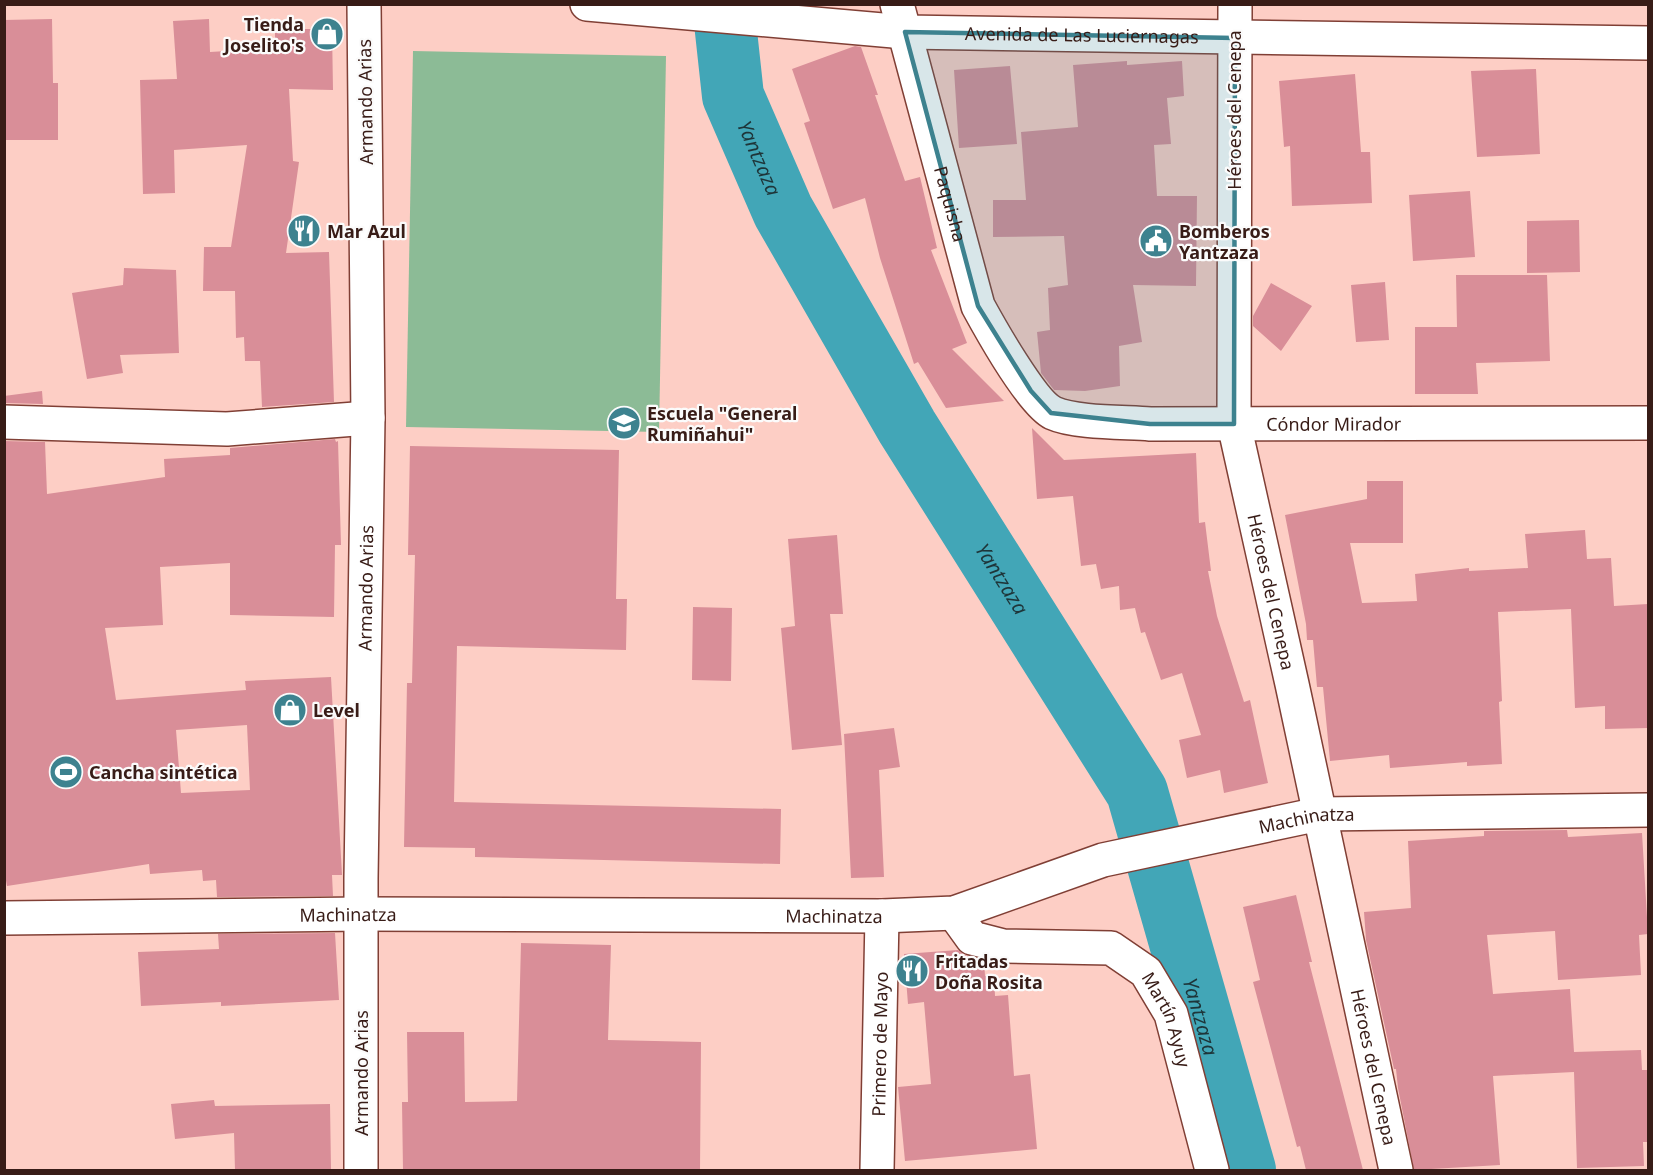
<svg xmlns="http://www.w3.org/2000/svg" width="1653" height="1175" font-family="'Noto Sans',sans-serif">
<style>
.green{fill:#8cbb96}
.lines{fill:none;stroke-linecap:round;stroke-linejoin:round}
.river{stroke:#42a6b7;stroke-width:62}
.building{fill:#d98e98;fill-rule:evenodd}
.street-casing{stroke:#803f35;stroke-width:36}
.street{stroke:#fff;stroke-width:33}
.marked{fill:#3d828f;fill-opacity:0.2;stroke:#3d828f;stroke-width:4.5;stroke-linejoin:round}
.labels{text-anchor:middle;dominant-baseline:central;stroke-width:4.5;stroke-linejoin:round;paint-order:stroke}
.poi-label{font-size:18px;font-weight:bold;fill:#381c17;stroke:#fbfbfb;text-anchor:start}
.street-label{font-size:18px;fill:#381c17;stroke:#fbfbfb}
.water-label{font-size:20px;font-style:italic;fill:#1e3539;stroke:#fbfbfb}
</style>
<rect width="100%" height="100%" fill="#fdcec5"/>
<path class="green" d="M413,51L666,56L659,432L406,427Z"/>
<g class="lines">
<path class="river" id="s1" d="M723,4L733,96L783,211L907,427L1137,792L1245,1170"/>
</g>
<path class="building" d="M52,19L53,83H58V140H4V20Z
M209,19L210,52L275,48V29H332L333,90L289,89L293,161L299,162L286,253L329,252L334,402L262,407L260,361H245L244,337L236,338L235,291H203L204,247H231L247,145L174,150L175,193L143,194L140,80L177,79L173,21Z
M855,46L861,47L878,95H875L905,181L920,177L937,248L931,250L967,343L952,349L1004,401L946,408L918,362L914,364L880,258L865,198L833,209L804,123L810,121L792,69Z
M1127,61V65L1182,61L1184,96L1167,98L1171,144L1154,145L1157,196H1197L1196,286L1133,285L1142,342L1119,346L1120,386L1085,391L1054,390L1041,373L1037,332L1050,330L1048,288L1068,285L1064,236L993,237V200H1026L1021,132L1078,127L1073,65Z
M1010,66L1017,144L959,148L954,70Z
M1536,69L1540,154L1477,157L1471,71Z
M1355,74L1361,152H1370L1372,203L1292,206L1290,146L1284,147L1279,81Z
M1470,191L1475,257L1413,261L1409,195Z
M1579,220L1580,272L1527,273V221Z
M124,268L176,270L179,353L120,355L123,373L87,379L72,293L123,285Z
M1456,275H1547L1550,361L1476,363L1478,394H1415V327H1457Z
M1385,282L1389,340L1356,342L1351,285Z
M1271,283L1312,306L1281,351L1253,326V316Z
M42,391L43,404L4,403V396Z
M1032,428L1064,460L1196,453L1199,523L1205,522L1211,571H1208L1217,616L1244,702L1250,700L1268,783L1224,793L1220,770L1187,778L1179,740L1201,735L1182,673L1161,680L1145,632L1141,633L1135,608L1120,610L1119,586L1101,589L1096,564L1081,566L1073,496L1037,499Z
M335,439L336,442L338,441L341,545H335L334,617L230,615V563L160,567L163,625L105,628L116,700L246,690L245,681L331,677L342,875H332L333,896L217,897L216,880L203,881L202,870L150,874L149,864L7,886L4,870V441L45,442L47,494L165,477L164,459L230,455V448ZM247,725L250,790L181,793L176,730Z
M410,446L619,450L616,599H627L626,650L457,646L454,802L781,809L780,864L475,857V848L404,847L407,683H412L415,555H408Z
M1367,481H1403V543H1350L1362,603L1417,601L1415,574L1469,568V571L1528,568L1525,534L1585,530L1587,559L1611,558L1614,606L1648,604V728L1605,729V706L1575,708L1571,609L1498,612L1502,701L1499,702L1502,764L1467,766V762L1390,768L1389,755L1330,761L1323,687H1317L1313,640H1307L1306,624L1285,515L1367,499Z
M837,535L843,614H830L842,745L792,750L781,628L795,626L788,539Z
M693,607L732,608L731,681L692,680Z
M894,728L900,767L879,770L884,877L851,878L844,734Z
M1567,830L1568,837L1642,833L1648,934L1639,935L1641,975L1558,980L1555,931L1487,935L1493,994L1570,989L1574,1052L1641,1050L1642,1070H1648V1142H1643L1644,1166L1577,1168L1574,1072L1493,1076L1500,1165L1414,1170L1398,1088L1396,1069H1394L1366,940L1364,912L1411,908L1408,841L1484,836V831Z
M1296,895L1312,962H1309L1363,1170H1306L1300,1146L1297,1147L1253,982L1260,980L1243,907Z
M335,933L339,1000L221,1006V1002L141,1006L138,952L219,949L218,934Z
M521,943L611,945L608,1040L701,1042L700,1170H403L402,1102H408L407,1032H464L465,1102L517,1101Z
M958,950L967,956L984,960L985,976L994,975L995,996L1008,995L1014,1076L1030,1074L1037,1149L905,1161L898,1087L931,1084L924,1002L908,1004L904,954Z
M214,1100L215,1106L330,1104L331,1170H235L234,1133L175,1139L171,1104Z"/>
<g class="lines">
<defs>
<g id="street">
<path id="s2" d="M587,4L905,32L1648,43"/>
<path id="s3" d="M897,4L978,306C990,328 1032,403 1053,413C1075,423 1125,422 1150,424L1648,423"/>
<path id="s4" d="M1235,4L1234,424L1292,684L1396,1170"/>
<path d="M4,422L227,429L368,418"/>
<path id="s5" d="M954,913L972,938L1003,946L1111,948L1146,972L1171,1014L1212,1170"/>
<path id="s6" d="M4,918L362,914L882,916L954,913L1103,860L1319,814L1648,810"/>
<path id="s7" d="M361,1170V878L368,418L364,4"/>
<path id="s8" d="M877,1170L882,916"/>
</g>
</defs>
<use href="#street" class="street-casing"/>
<use href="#street" class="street"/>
</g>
<path class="marked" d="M905,32L1235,38L1234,424H1150L1051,413L1031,391L978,306Z"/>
<defs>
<symbol id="shop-disc" viewBox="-11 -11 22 22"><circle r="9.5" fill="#3d828f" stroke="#fbfbfb"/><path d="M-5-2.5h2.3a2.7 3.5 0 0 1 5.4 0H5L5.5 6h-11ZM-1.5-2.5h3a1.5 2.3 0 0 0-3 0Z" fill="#fff"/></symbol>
<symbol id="restaurant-disc" viewBox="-11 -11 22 22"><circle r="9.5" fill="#3d828f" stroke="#fbfbfb"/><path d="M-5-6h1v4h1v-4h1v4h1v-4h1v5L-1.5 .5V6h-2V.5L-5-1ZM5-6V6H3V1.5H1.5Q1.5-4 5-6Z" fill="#fff"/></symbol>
<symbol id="civic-disc" viewBox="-11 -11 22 22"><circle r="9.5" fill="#3d828f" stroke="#fbfbfb"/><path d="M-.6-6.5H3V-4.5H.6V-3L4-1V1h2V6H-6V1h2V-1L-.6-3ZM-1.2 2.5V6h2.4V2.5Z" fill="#fff"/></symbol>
<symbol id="school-disc" viewBox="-11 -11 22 22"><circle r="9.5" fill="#3d828f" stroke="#fbfbfb"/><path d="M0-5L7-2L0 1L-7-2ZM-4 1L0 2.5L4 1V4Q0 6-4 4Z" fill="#fff"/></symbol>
<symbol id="stadium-disc" viewBox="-11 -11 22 22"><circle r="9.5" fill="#3d828f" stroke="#fbfbfb"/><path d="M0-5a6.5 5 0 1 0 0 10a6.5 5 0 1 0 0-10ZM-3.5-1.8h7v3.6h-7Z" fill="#fff"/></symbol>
</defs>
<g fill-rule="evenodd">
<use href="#shop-disc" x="308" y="15" width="38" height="38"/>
<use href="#restaurant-disc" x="285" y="212" width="38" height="38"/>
<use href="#civic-disc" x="1137" y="222" width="38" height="38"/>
<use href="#school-disc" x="605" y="404" width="38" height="38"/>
<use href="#shop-disc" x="271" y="691" width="38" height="38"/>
<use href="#stadium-disc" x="47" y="753" width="38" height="38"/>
<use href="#restaurant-disc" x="893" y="952" width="38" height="38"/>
</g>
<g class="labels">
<g class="poi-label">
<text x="304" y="24" text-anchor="end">Tienda<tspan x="304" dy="21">Joselito's</tspan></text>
<text x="327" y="231">Mar Azul</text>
<text x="1179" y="231">Bomberos<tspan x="1179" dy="21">Yantzaza</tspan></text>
<text x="647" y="413">Escuela "General<tspan x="647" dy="21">Rumiñahui"</tspan></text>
<text x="313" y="710">Level</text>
<text x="89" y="772">Cancha sintética</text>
<text x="935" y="961">Fritadas<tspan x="935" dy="21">Doña Rosita</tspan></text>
</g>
<g class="street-label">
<text stroke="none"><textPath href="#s2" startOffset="496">Avenida de Las Luciernagas</textPath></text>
<text transform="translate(365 102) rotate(-91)">Armando Arias</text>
<text transform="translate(1234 110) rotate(-90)">Héroes del Cenepa</text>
<text stroke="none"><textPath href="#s3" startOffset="207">Paquisha</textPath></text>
<text stroke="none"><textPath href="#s3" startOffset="726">Cóndor Mirador</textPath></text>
<text stroke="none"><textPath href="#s7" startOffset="582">Armando Arias</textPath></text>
<text stroke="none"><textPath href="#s4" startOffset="592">Héroes del Cenepa</textPath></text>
<text stroke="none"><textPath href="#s6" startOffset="1316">Machinatza</textPath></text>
<text stroke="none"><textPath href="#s6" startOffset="344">Machinatza</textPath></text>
<text stroke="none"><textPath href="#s6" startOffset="830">Machinatza</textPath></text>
<text stroke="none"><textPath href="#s5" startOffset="266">Martín Ayuy</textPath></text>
<text stroke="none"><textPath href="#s8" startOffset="126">Primero de Mayo</textPath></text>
<text stroke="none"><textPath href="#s4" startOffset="1078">Héroes del Cenepa</textPath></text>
<text transform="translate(361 1073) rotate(-90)">Armando Arias</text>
</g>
<g class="water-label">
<text stroke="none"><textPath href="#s1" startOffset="160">Yantzaza</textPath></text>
<text stroke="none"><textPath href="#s1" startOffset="646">Yantzaza</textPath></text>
<text stroke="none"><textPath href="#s1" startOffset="1132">Yantzaza</textPath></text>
</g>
</g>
<rect width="1653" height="1175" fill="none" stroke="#381c17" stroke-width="12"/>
</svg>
